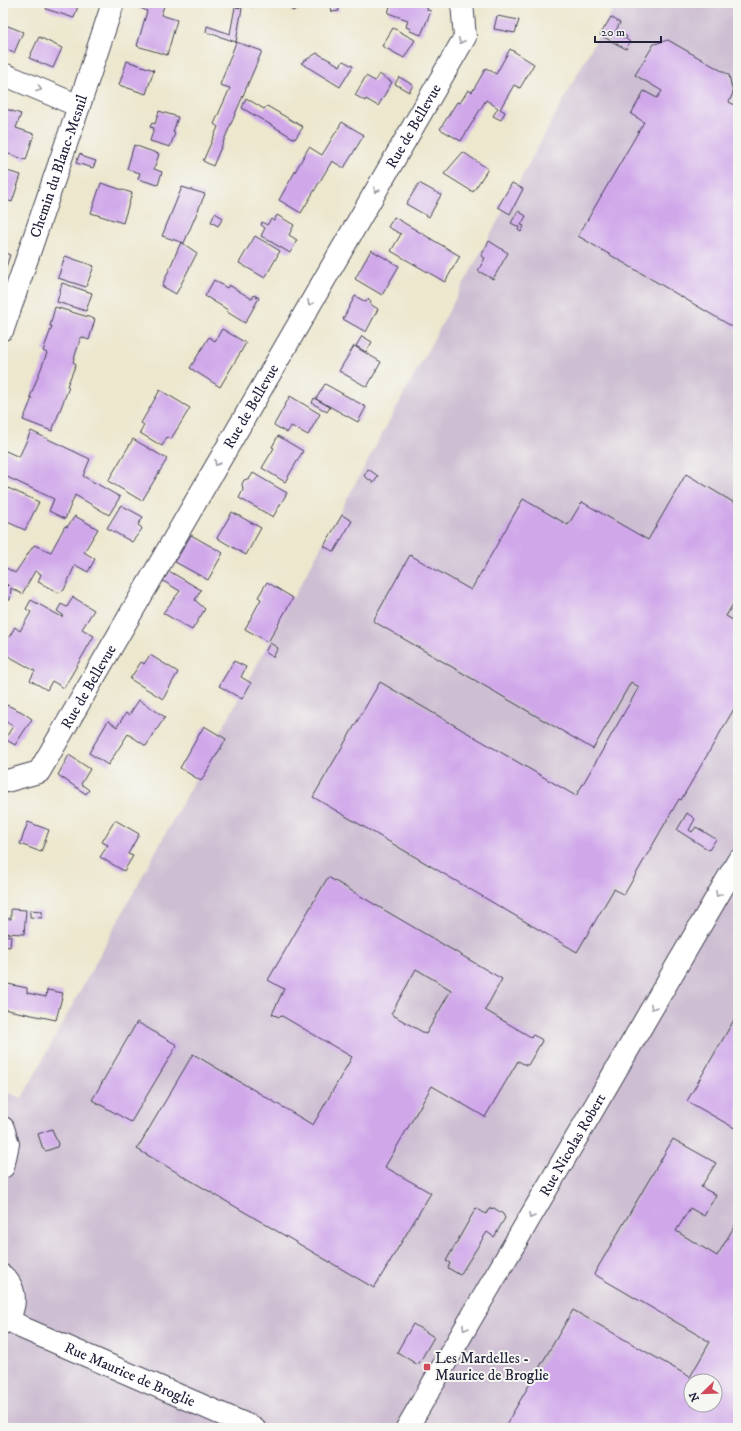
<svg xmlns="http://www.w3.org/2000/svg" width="741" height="1431" font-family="'IM FELL DW Pica',serif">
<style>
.industrial{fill:#cdbed2;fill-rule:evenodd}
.building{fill:#d0a8ea;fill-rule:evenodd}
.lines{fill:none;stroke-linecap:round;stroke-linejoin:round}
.minor-casing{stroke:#404051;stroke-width:24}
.minor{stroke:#fff;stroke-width:22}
.oneway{stroke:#9c9ca7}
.poi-dot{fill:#d1495b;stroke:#f6f6f2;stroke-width:1.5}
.labels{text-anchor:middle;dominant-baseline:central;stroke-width:4;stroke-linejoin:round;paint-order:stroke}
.street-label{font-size:15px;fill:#22223b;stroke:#f6f6f2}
.poi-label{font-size:15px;fill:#22223b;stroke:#f6f6f2;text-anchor:start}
</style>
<rect width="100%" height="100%" fill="#f6f6f2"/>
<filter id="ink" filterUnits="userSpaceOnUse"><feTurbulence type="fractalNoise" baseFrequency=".025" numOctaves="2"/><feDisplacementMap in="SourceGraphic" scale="8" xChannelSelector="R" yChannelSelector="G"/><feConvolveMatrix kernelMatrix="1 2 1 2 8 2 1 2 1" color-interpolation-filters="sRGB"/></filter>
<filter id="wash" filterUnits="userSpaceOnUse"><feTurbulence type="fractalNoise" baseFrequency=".012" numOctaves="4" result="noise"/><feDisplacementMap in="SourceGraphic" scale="16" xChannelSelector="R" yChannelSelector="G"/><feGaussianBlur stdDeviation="0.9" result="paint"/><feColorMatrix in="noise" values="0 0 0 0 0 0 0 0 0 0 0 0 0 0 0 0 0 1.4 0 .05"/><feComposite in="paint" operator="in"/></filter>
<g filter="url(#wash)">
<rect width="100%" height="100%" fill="#ece7cd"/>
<path class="industrial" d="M616,3H738V1428H3V1091L22,1098ZM691,1381H715V1405H691Z"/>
<g id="blocks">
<path class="building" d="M48,3H79L74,18L46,9Z
M139,3H165L161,15L177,20L167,55L137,46L147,11L138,7Z
M252,3H267V4L252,7Z
M290,3H299L300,9L292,11Z
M330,3H338L339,11L332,12Z
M391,3H428L427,10L431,11L421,35L410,31L411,29L406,27L408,20L388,13Z
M235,7L242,8L236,42L206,32L207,26L230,34Z
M497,16L519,20L515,33L494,29Z
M611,17L620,23L615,32L624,38L625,35L627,37L626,39L630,42L626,49L600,35Z
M3,24L23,32L14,53L3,48Z
M393,28L415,40L404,58L382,46Z
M39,37L62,48L53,68L29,58Z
M668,40L729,75L733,93L729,102L738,107V330L578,236L644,122L631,114L644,91L657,98L662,91L635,75L654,44Z
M236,42L262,51L213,166L203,161L218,127L214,124L230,88L220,85Z
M510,49L534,64L520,88L514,85L500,109L505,112L501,120L493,116L498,108L486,100L461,141L440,129L457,102L460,103L468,90L472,92L486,68L496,74Z
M317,53L340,66L343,61L353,66L340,87L301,63Z
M127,61L154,70L146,94L119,85Z
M379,74L392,82L378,106L366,99L365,101L355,95L366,76L375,81Z
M399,77L413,85L409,92L395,84Z
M246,98L264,109L267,106L303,127L295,139L242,108Z
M3,108L21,114L16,128L34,134L26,160L3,152Z
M159,111L178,117L173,132L175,133L170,147L150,141L154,128L150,127L152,123L155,124Z
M342,122L364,135L344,168L332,161L301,213L279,200L309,147L322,155Z
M134,145L159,154L154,169L162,172L158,185L138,179L140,173L127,169Z
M463,152L488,169L473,192L444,174Z
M80,153L84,157L96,161L93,168L76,163Z
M3,170L21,175L12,202L3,199Z
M101,183L132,193L123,223L91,213Z
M419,183L441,195L429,217L406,204Z
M512,183L523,189L510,214L498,207Z
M182,187L205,194L184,243L162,236Z
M518,211L526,216L521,225L524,226L521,232L518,230L519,227L511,223Z
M215,213L223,218L218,226L211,222Z
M277,215L294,225L289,235L297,240L290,253L261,236L265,228L261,225L262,222L267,225L271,219L274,221Z
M394,217L460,256L445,282L391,251L401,234L388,227Z
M255,236L280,251L265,278L239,263Z
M489,241L508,253L493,279L478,271L485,258L481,256Z
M181,242L197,253L176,294L162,286Z
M371,250L399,266L382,295L355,279Z
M3,252L10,255L3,276Z
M65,256L94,266L86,287L58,278Z
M214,280L227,288L229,285L252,299L254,295L259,298L245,323L227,312L228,310L205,296Z
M62,283L92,293L86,311L57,302Z
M355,296L366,302L368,299L371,301L370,304L378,309L366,332L343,319Z
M55,307L95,319L89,340L81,337L73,362L76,364L67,386L69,387L52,431L23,420L32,398L30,397L47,353L43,351L52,326H50Z
M222,329L246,343L220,387L190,368L209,337L215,341Z
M362,336L372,342L366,352L356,346Z
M354,346L381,362L367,387L339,371Z
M325,384L366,407L358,422L316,399Z
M160,390L190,408L171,439L167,437L162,446L140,433L144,425L141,423Z
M290,396L320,414L308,435L291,426L287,433L274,425Z
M314,398L330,407L327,412L312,403Z
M31,431L90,459L83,476L120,497L109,515L75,495L65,519L49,511L54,499L3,475V456L6,451L19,457Z
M278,436L303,451L285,482L262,468L274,448L272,447Z
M133,439L167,459L142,501L108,481Z
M368,469L378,476L374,483L364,476Z
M253,473L287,493L273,517L239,498L243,490L242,484L244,480L250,478Z
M686,474L738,505V596L726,616L738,623V702L681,800L679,799L624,895L614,889L577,952L313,797L380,682L576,796L639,687L631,682L593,749L373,621L410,555L471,590L523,499L568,525L582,502L648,540Z
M8,488L39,502L25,530L3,520V499Z
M121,505L143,517L138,525L141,527L142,529L132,542L107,528Z
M232,512L261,528L246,555L217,538Z
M342,515L352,521L334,552L324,546Z
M75,516L98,529L84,552L95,559L88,572L75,565L64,590L59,593L38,582L41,574L35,571L22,594L11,588L10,600H6L5,609H3V583L8,586V585L3,582V566L15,573L34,545L51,552L65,526L67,527Z
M191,535L223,553L208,580L175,562Z
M169,571L201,590L195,600L205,609L192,630L163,613L180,591L163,581Z
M267,582L293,598L268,642L245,629L261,599L258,597Z
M73,597L94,610L82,629L94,636L64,688L52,681L47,690L30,680L35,671L3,653V642L5,644L15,627L20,631L31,612L26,609L31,600L62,617L63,615L57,611L61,604L67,607Z
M270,643L278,648L273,657L265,652Z
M150,655L178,672L163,699L130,679L141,662L144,664Z
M234,661L246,667L241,677L251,683L242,699L219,686Z
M139,700L165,717L146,746L128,734L108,765L89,753L108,721L117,727L126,713L129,715Z
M7,705L22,712L32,719L15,745L5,739L13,726L3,720V716Z
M204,726L226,739L201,781L180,768Z
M69,755L90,769L81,784L89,790L86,794L58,775Z
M3,812H4L6,843H3Z
M687,813L695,819L689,830L692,832L696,827L716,839L709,850L677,830Z
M115,820L139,834L128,854L133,856L124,871L100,857L108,845L102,842Z
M28,822L49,830L41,852L20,844Z
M328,877L502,979L485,1010L531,1037L533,1035L541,1039L542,1041L528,1065H526L518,1061L485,1117L432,1086L385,1167L431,1193L374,1288L137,1149L193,1054L313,1125L352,1057L282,1016L279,1017L272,1014L284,989L268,980ZM416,969L451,990L426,1034L391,1014Z
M11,909L26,910L24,934L3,933V918L11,919Z
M30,910L42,911V918L30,917Z
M3,935L11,936L10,947L3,946Z
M3,983L27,988V993L46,997L47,990L63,993L56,1020L3,1009Z
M738,1013V1130L687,1101Z
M137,1022L177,1045L131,1122L92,1100Z
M52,1129L58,1144L57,1147L46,1151L43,1149L38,1134Z
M673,1139L716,1163L701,1187L716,1195L704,1216L690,1208L676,1231L717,1256L738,1220V1428H504L573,1310L690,1377L710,1342L594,1274ZM691,1381H715V1405H691Z
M476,1208L486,1214L489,1209L494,1208L503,1214L505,1218L494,1237L487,1232L460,1275L448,1268L450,1263L446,1261Z
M413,1324L434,1337L418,1365L397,1352Z"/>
</g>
</g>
<g filter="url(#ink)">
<use href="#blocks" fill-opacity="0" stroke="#404051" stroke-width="1"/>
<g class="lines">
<defs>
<g id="minor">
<path d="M3,74L79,106"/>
<path id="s1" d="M3,329L79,106L113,3"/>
<path id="s2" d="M3,782L39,772L465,37L462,3"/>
<path d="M3,1128L8,1144L3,1167"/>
<path d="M3,1276C17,1289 18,1309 3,1323"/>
<path id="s3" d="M8,1319L23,1328L254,1428"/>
<path id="s4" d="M407,1428L738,861"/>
</g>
</defs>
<use href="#minor" class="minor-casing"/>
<use href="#minor" class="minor"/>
</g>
<defs><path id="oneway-chevron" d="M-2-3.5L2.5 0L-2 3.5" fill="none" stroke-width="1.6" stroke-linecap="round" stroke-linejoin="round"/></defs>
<g class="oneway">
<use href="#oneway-chevron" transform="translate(461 41) rotate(116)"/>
<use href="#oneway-chevron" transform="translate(39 89) rotate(22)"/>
<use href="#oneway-chevron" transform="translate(376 190) rotate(120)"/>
<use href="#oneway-chevron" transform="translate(310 303) rotate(120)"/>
<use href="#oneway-chevron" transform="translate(217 463) rotate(120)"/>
<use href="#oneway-chevron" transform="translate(718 894) rotate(120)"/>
<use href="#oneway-chevron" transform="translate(653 1007) rotate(120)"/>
<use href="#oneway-chevron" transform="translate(531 1216) rotate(120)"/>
<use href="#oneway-chevron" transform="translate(465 1328) rotate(120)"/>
</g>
</g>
<rect class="poi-dot" x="423" y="1363" width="8" height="8" rx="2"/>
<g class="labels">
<g class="street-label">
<text stroke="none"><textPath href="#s2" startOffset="784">Rue de Bellevue</textPath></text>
<text stroke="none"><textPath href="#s1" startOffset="172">Chemin du Blanc-Mesnil</textPath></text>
<text stroke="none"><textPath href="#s2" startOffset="460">Rue de Bellevue</textPath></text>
<text stroke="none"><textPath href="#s2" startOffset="136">Rue de Bellevue</textPath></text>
<text stroke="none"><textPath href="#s4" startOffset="328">Rue Nicolas Robert</textPath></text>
<text stroke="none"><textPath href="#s3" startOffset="134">Rue Maurice de Broglie</textPath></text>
</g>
<g class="poi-label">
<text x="435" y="1358">Les Mardelles -<tspan x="435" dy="17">Maurice de Broglie</tspan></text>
</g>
</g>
<rect width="741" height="1431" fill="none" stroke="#f6f6f2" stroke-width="16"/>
<g transform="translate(703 1393) rotate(247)"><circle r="19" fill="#f6f6f2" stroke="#a1a1a9"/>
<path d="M0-3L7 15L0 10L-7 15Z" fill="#d1495b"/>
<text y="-6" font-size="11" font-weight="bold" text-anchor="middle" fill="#22223b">N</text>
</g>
<path d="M595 36v6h66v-6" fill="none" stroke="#22223b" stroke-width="2"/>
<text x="601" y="36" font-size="12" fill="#22223b" stroke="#f6f6f2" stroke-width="3" paint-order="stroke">20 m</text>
</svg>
